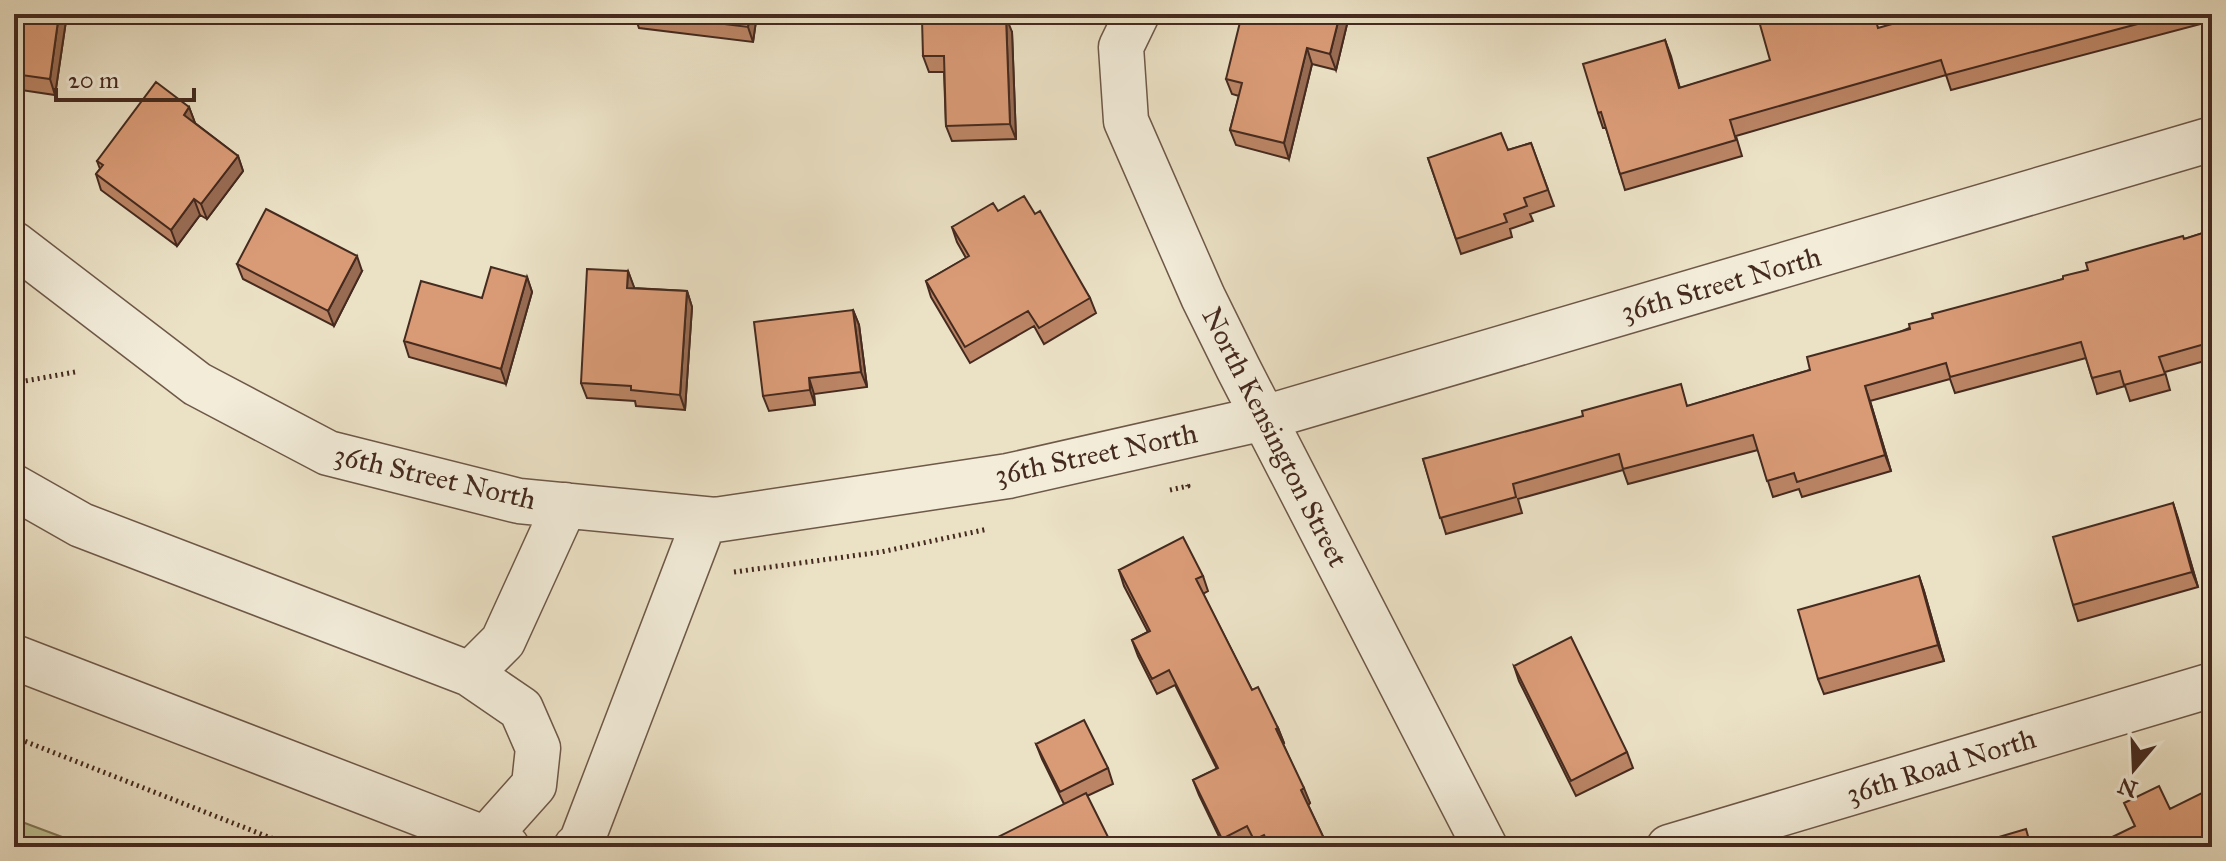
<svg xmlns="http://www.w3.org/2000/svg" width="2226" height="861" font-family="'IM FELL Great Primer',serif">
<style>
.green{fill:#bcc291;stroke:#807658;stroke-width:2}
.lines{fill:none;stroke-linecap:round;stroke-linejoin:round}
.minor-casing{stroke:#6e5848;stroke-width:47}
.path{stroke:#452a1f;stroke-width:5;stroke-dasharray:2 4;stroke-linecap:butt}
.minor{stroke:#f2ecd9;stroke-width:44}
.wall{fill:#bb8565;stroke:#452a1f;stroke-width:2}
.shaded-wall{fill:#986c53;stroke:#452a1f;stroke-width:2}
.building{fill:#d99b76;stroke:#452a1f;stroke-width:2}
.labels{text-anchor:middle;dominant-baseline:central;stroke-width:7;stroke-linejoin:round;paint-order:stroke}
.street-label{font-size:28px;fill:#452a1f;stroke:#f2ecd9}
</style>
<rect width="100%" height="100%" fill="#ebe1c5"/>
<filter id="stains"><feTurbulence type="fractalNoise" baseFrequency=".0025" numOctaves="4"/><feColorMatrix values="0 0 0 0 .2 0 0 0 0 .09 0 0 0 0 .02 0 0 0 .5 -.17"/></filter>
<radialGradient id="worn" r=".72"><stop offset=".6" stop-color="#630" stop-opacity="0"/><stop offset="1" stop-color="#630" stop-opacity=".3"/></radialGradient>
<path class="green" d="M14,819L89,847H14Z"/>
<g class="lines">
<defs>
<path id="minor" d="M1137,14L1121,47L1126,121L1203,297L1238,368L1485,847
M14,244L197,384L328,453L519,501L715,520L1008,476L1264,418L2212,139
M14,487L81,525L470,674L503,641L565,505
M14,657L507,847
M470,674L521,709L538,748L534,785L485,840
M576,847L581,843L705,519
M1669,847L2212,685"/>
</defs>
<use href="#minor" class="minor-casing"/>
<path class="path" d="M14,383L75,372
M1170,490L1188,486L1187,483
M734,572L881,552L988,529
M14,737L294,847"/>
<use href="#minor" class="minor"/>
</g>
<path class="wall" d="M14,14H67L55,95L14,89Z
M634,14H757L753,42L639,28Z
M1927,14H2212V21L1951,90L1946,75L1736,136L1742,156L1625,190L1606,128H1603L1598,113L1665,40L1680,88Z
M1348,20L1336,70L1312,64L1289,159L1236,145L1230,130L1239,96L1232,94L1226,79Z
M1012,32L1016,139L952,141L946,126L944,72H929L923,56Z
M189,107L195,123L238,156L243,171L207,219L200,215L177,246L101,190L96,174L100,169L97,161Z
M1531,143L1554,206L1530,214L1533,221L1510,229L1512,237L1461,254L1428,158L1508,150Z
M998,211L1035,214L1090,298L1096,313L1044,344L1034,326L970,363L931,297L926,281L966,258L957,242L952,227Z
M2212,230V359L2165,372L2170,390L2130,401L2125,386L2097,394L2086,358L1955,393L1950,379L1870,401L1891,471L1802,497L1799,489L1773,497L1758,450L1628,484L1623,470L1518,499L1522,513L1446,534L1423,459L1688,406L1810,370L1933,318L2063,279L2088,270Z
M237,264L362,271L334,326L243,279Z
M628,271L634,288L687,291L692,307L685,410L636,406L635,401L587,398L581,383Z
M527,277L532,292L506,384L409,357L404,341L482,298Z
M853,310L859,325L867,387L814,394L815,405L769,411L763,396Z
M2173,503L2198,587L2078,621L2073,605Z
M1119,570L1203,576L1208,591L1203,594L1252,690L1278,728L1284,743L1283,744L1310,803L1308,805L1328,847H1256L1253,842L1242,847H1224L1199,795L1193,780L1217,769L1175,685L1157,694L1138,656L1132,640L1148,632L1124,586Z
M1919,576L1924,591L1944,661L1824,694L1818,679Z
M1514,666L1627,752L1633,768L1576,796L1519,681Z
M1036,744L1108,768L1113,784L1087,796L1064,804L1042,759Z"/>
<path class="shaded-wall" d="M59,14H67L55,95L50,79Z
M750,14H757L753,42L748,27Z
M1340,14H1346L1348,20L1336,70L1330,54Z
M1006,17L1012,32L1016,139L1010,124Z
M1665,40L1671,56L1684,104L1679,88Z
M1307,48L1312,64L1289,159L1284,143Z
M189,107L195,123L189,130L184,115Z
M238,156L243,171L207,219L201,204Z
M194,199L200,215L177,246L171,230Z
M357,256L362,271L334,326L328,311Z
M628,271L634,287L633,304L627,288Z
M527,277L532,292L506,384L501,369Z
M687,291L692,307L685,410L680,395Z
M853,310L859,325L867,387L861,372Z
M809,378L814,394L815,405L810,390Z
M1865,386L1870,401L1891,471L1885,455Z
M2173,503L2178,518L2198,587L2192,572Z
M1919,576L1924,591L1944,661L1938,645Z
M1278,728L1284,743L1281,745L1276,729Z
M1304,788L1310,803L1307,806L1301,790Z"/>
<path class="building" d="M14,14H59L50,79L14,74Z
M643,14H750L748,27Z
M1242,14H1340L1330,54L1307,48L1284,143L1230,130L1242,83L1226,79Z
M1757,14H1874L1878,28L1927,14H2175L1946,75L1941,60L1730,120L1736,140L1620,174L1601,112L1598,113L1583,64L1665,40L1679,88L1770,60Z
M1006,17L1010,124L946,126L944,56H923L922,19Z
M156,82L189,107L184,115L238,156L201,204L194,199L171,230L96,174L103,165L97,161Z
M1501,133L1508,150L1531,143L1548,190L1524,198L1527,206L1504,214L1507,222L1456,239L1428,158Z
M1024,196L1035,214L1040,211L1090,298L1039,328L1028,311L965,347L926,281L969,256L952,227L993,203L998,211Z
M266,209L357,256L328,311L237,264Z
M2212,230V342L2159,357L2165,374L2124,385L2120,371L2092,378L2081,342L1950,377L1946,363L1865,386L1885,455L1797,482L1794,473L1767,481L1753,435L1623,469L1619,454L1513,484L1516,497L1440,518L1423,459L1583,416L1582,411L1681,384L1687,406L1810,370L1807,357L1910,329L1909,324L1933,318L1932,314L2063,279V276L2088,270L2086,263L2183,236L2184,239Z
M491,267L527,277L501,369L404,341L421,281L482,298Z
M587,269L628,271L627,288L687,291L680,395L631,390V386L581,383Z
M853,310L861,372L809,378L810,390L763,396L754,322Z
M2173,503L2192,572L2073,605L2053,537Z
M1183,537L1203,576L1196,579L1252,690L1258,687L1278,728L1276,729L1304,788L1301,790L1328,847H1270L1264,835L1254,840L1247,826L1222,839L1193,780L1218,768L1169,670L1152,679L1132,640L1150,631L1119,570Z
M1919,576L1938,645L1818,679L1798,610Z
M1571,637L1627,752L1571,781L1514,666Z
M1084,720L1108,768L1060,792L1036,744Z
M2159,786L2170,809L2212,788V847H2105L2102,842L2135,826L2124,803Z
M1086,793L1113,847H978Z
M2026,829L2031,847H1965Z"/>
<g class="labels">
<g class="street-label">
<text transform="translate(1721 284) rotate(-16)">36th Street North</text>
<text transform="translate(1275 437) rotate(63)">North Kensington Street</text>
<text transform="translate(1096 454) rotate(-12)">36th Street North</text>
<text transform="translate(435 477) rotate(13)">36th Street North</text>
<text transform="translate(1941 766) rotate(-17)">36th Road North</text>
</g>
</g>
<rect width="2226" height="861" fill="none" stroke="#ebe1c5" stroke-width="48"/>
<rect x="16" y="16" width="2194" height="829" fill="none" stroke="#452a1f" stroke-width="4"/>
<rect x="24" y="24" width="2178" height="813" fill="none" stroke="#452a1f" stroke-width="2"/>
<g transform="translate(2134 769) rotate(199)" stroke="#f2ecd9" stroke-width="6" paint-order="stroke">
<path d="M0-6L14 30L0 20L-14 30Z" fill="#452a1f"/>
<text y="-12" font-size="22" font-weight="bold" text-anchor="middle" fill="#452a1f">N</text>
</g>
<path d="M56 88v12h138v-12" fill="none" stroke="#452a1f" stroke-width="4"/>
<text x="68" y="88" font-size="24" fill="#452a1f" stroke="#f2ecd9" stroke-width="6" paint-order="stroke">20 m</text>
<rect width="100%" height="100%" filter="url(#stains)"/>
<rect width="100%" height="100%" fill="url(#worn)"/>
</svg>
